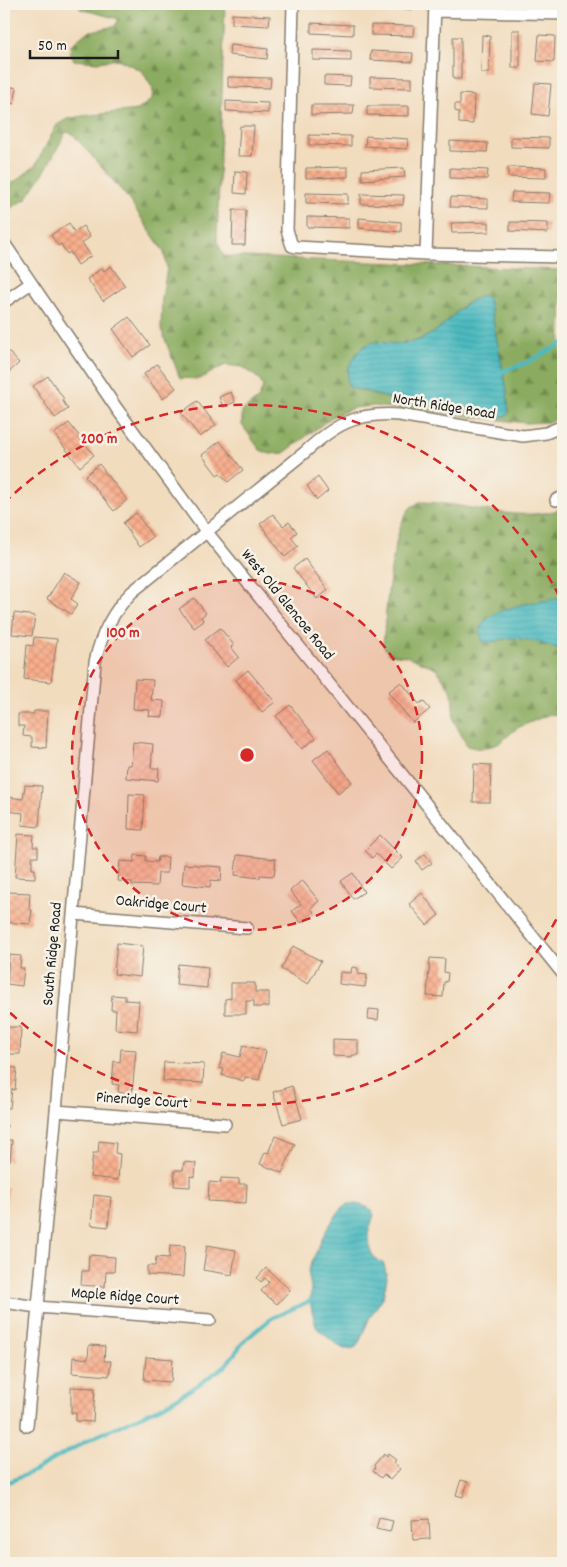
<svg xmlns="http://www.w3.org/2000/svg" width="567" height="1567" font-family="Dekko,sans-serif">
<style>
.forest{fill:url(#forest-firs);stroke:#54643e;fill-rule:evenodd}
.water{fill:url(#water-rules);stroke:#346b6e}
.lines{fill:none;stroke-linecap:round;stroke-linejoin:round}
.stream{stroke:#4bbac0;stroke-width:4}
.building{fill:url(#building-cross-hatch)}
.minor-casing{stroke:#877c6d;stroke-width:14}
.minor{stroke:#fff;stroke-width:11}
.ring{fill:none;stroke:#d62828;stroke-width:2.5;stroke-dasharray:9 6}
.labels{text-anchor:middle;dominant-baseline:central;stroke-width:5;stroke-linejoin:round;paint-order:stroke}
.street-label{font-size:16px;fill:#1c1c1c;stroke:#f7f3e8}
.centre{fill:#d62828;stroke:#f7f3e8;stroke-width:2.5}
.ring-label{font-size:15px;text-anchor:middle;font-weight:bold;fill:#d62828;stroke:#f7f3e8;stroke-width:5;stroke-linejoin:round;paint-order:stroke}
</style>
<defs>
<pattern id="forest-firs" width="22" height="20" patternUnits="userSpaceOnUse" patternTransform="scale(1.25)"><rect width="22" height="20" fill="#8bac60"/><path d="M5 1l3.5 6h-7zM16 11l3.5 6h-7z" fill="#718b4e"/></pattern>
<pattern id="water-rules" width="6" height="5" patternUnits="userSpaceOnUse" patternTransform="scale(1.25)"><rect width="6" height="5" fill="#4bbac0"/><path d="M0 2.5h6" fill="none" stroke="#419fa4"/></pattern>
<pattern id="building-cross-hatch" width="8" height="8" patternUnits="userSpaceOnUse" patternTransform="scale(1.25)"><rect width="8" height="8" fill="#f8af8d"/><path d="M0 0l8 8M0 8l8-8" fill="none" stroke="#d49679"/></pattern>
</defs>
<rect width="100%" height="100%" fill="#f7f3e8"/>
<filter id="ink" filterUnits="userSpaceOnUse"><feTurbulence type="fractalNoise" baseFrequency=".02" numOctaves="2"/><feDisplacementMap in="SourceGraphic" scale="10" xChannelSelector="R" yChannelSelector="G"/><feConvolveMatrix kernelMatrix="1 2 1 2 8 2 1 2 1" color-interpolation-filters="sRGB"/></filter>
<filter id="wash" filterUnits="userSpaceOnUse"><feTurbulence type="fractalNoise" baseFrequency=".0096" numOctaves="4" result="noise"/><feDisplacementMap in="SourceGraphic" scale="20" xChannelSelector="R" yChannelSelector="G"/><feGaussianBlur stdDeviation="1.12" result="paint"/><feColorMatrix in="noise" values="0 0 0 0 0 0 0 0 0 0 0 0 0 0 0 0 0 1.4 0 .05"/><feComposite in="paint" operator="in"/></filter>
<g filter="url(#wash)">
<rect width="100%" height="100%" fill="#f2dcbe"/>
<path class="forest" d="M80,4H225L217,241L224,256L559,270L562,287L559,404L556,418L550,422L526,423L374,406L353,408L332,417L284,453L270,454L260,450L242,425V411L259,398L263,387L259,379L243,367L225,365L200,379L180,378L161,329L162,298L167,268L164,252L127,197L72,133L66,132L45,171L26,199L4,212V188L17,180L35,166L57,125L67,119L82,116L138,110L152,99L153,89L142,71L118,59L97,62L74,60L70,53L71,45L87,32L115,26L119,19L80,9ZM479,297C492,335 506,373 508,413L500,417L486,411L402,402L349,387L356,355L362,348L371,343L409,344L432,334L446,323L462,306Z
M419,502C461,502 503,519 544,513C551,513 557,510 563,508V716L550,714L517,728L498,744L481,749L467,746L454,721L452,692L436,668L406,656L389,654L383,645C386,614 391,530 410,508C412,506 417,504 419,502Z"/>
<path class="water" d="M484,296L487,297L490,304L507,391L509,413L506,416L500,417L486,411L464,407L402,402L349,387C342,374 356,347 371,343C375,341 382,343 387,343C405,344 414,344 431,334C450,324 461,300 484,296Z
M563,598V650C546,645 528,638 510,638C501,639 491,644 483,642C481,637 479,631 481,627C489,606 543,601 563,598Z
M349,1204C360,1204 370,1205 374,1215L369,1230L370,1250L374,1257L384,1264L387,1278L383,1297L369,1319L359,1343L356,1347L351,1349H344L337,1345L318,1329L315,1323L310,1301L311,1288L308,1271L325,1232L342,1207Z"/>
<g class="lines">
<path class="stream" d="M499,371H503L526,363L563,343
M4,1484L30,1473L90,1439L165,1405L198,1385L225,1366L245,1340L272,1318L310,1301"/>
</g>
<g id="blocks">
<path class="building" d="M312,4H355L354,8H312Z
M375,4H413L412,10Z
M232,14L270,16L269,26L232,24Z
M311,23L353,25V35L311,33Z
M371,25L414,26L413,36L371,35Z
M512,30H520V68H512Z
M482,35L490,36L489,73H481Z
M539,35L555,36L554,62L537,61Z
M453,37H461V79H453Z
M230,45L268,49L267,59L229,55Z
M313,50L351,51V61L313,60Z
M371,51L413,53L412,62L370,60Z
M324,76L351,77L350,86L324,85Z
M228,77L271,78L270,88L228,87Z
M370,77L412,78V88L370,87Z
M535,83L551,84L548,116L532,114Z
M4,85L17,88L14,104L11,103L8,116L4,115Z
M460,94L474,95L473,124L459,123V112L455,111V104H460Z
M226,101L268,103V113L226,111Z
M311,105H354L353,114L311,115Z
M367,106H409V116L367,115Z
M240,126H254L252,156H238Z
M309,135L351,136V146L309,145Z
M366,136L408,139L407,149L365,146Z
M511,137L549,138V148L511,147Z
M450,141L488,143L487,152L450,151Z
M348,167V177L306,178V168Z
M508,167L546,168V178L508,177Z
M404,168L405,177L362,180V170Z
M450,168L488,170L487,179L450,178Z
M235,171L247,172L246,194L234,193Z
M512,192L550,193L549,203L511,202Z
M306,193L348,194V204L306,203Z
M361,194L404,195L403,205L361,204Z
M451,197L488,199V208L450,207Z
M233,210H246L245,245H232Z
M307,217L349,218V228L307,227Z
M359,218L401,222V232L359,228Z
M489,222V232L452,233L451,223Z
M510,222L548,223V233L510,231Z
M69,223L74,232L83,226L90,237L82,243L91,256L78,265L70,252L67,254L61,244L58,246L51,235Z
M111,266L125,286L103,301L87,279L102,268L104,271Z
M129,317L150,345L133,357L113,329Z
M4,347L19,363L7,374L4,370Z
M157,364L176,388L163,399L144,374Z
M48,376L64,399L62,400L68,409L55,418L33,386Z
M231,392L235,402L223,407L219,397Z
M197,401L216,425L200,437L181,413Z
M69,423L94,455L80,467L54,434Z
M220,441L243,470L228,482L220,473L217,475L202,455Z
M99,464L127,500L114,511L85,476Z
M318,477L328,491L317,500L307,486Z
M136,513L153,537L139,547L123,523Z
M273,514L283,526L289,522L297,532L291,537L298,546L285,557L260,524Z
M305,559L328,590L317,599L293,568Z
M64,572L81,582L71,599L78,604L71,614L47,599Z
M194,598L206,613L201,617L204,621L194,628L179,609Z
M14,613L35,616L32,636L12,634Z
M220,628L234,645L231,647L239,657L227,667L205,640Z
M34,637L57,639L51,682L24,679L27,645L33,646Z
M248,670L275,702L262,712L236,680Z
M135,679L153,680L151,700L164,701L163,717L149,716L150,710L133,709Z
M401,682L419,704L423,701L430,709L413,723L388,692Z
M290,705L316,738L302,749L276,716Z
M34,711H48L46,748L32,747V737L23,736L24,726H18V714H34Z
M133,742L153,744L151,768H159L158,781L126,778L127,765H131Z
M328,749L352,782L338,793L313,760Z
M474,764L491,765L490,802H473Z
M25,785L42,786L39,827L22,825L23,813L6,811L7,797L23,799Z
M129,794L145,795L143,830L128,829Z
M18,834L34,835L33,847H38V857H32V869H35V878L15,877Z
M380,835L403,858L391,869L376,854L372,858L365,850Z
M425,854L432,863L422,870L416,861Z
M135,855L146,856V861L157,862L158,857H168L167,873H158L157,886L132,885V882L118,881L120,861L134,862Z
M237,855L276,859L274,876L260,875V878L235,875Z
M184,864L222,867L221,881L211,880L210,887L182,884Z
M353,873L364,892L353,899L341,881Z
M302,880L319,901L311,908L314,912L301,923L292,911L301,904L290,891Z
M8,892L30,893L29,909L32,910L30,924L4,922V909H7Z
M422,893L439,915L427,925L409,904Z
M117,943L143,946L140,977L114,974Z
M293,946L321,961L308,984L281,969Z
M9,955L21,956L20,968H24L22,986L7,984Z
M430,958L445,959L444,972L448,973L447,982H444L443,997L427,996Z
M178,964L208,967L207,988L176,985Z
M352,967L358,968V974L367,975L365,987L339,984L340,972L351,973Z
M231,983H255V992H269V1007H254V1001H246V1014H225V999L231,998Z
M112,995L125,996V1000L139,1001L137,1031L115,1029L116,1010H111Z
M369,1009L379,1010L378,1020L368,1019Z
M4,1027H21L20,1054H4Z
M333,1039L358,1040V1055H352V1057L333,1056Z
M243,1045L266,1051L259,1080L245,1077L244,1081L222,1075L224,1069L219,1068L223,1053L240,1057Z
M121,1049L136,1050L132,1094L118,1092L119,1085L112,1084L114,1061L120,1062Z
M164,1062L204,1064L203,1083L163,1081Z
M4,1067L17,1068L15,1090L12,1089L10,1108H4Z
M292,1086L302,1119L283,1124L273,1092Z
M4,1124L7,1125L5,1140H12L10,1161L4,1160Z
M275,1136L295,1144L282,1173L260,1164L265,1152L268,1153Z
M99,1141L116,1143L115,1153L120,1154L118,1180L90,1177L93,1153H98Z
M184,1162L196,1163L195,1177L190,1176V1187L174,1186L175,1170H183Z
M221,1178L239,1179V1184H247L246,1203L208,1201L209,1182L221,1183Z
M4,1187L8,1188L5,1211H4Z
M94,1195L111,1197L108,1227L91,1225Z
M170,1245L185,1246L183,1277L147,1275V1266H155L156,1257L169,1258Z
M207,1245L236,1250L232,1275L203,1270Z
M89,1255L115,1257L114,1272H106L105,1287L81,1285L82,1271H88Z
M266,1268L290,1290L277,1304L261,1291L269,1282L265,1278L261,1282L257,1278Z
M89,1345L105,1346L104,1361H111L109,1376L72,1373L73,1357L88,1359Z
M146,1357L173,1359L171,1382L144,1380Z
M71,1387L95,1388L93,1422L76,1421V1413H71Z
M384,1454L386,1457L388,1454L396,1460L393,1463L400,1469L390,1480L384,1474L381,1478L373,1471L375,1468L374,1466Z
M461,1480L468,1482L463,1497L456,1495Z
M379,1518L393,1521L390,1532L376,1529Z
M429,1519L430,1539L413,1540L412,1520Z"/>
</g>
</g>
<g filter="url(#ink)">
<use href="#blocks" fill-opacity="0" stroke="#877c6d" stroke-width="1"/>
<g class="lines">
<defs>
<path id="minor" d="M293,4L287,230L292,246L297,247L426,254L563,257
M435,11L563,14
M4,243L117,409L206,531L563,974
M426,254L435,4
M4,302L31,283
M556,500L563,497
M73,914L247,928
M56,1111L225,1124
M4,1302L37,1307L210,1320
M27,1426L56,1111L95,662C101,634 112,612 132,592L304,453C334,425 356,412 399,415L523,436L546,433L563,426"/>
</defs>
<use href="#minor" class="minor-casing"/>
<use href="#minor" class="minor"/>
</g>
</g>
<circle cx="247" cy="755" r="175" fill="#d62828" fill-opacity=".12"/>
<g class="ring">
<circle cx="247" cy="755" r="175"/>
<path d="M563 906A350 350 0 0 1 4 1007M4 503A350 350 0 0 1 563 604"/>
</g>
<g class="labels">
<g class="street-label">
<text transform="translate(444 407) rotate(9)">North Ridge Road</text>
<text transform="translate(287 605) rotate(51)">West Old Glencoe Road</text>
<text transform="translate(161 905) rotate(5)">Oakridge Court</text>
<text transform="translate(53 954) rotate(-85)">South Ridge Road</text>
<text transform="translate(142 1101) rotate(4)">Pineridge Court</text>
<text transform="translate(125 1297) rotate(4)">Maple Ridge Court</text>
</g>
</g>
<circle cx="247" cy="755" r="8" class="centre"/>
<g class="ring-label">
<text x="99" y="443">200 m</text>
<text x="123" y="637">100 m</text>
</g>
<rect width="567" height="1567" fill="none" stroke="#f7f3e8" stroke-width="20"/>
<path d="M30 50v8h88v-8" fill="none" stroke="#1c1c1c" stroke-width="2.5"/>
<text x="38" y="50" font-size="15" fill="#1c1c1c" stroke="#f7f3e8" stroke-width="4" paint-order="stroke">50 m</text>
</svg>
